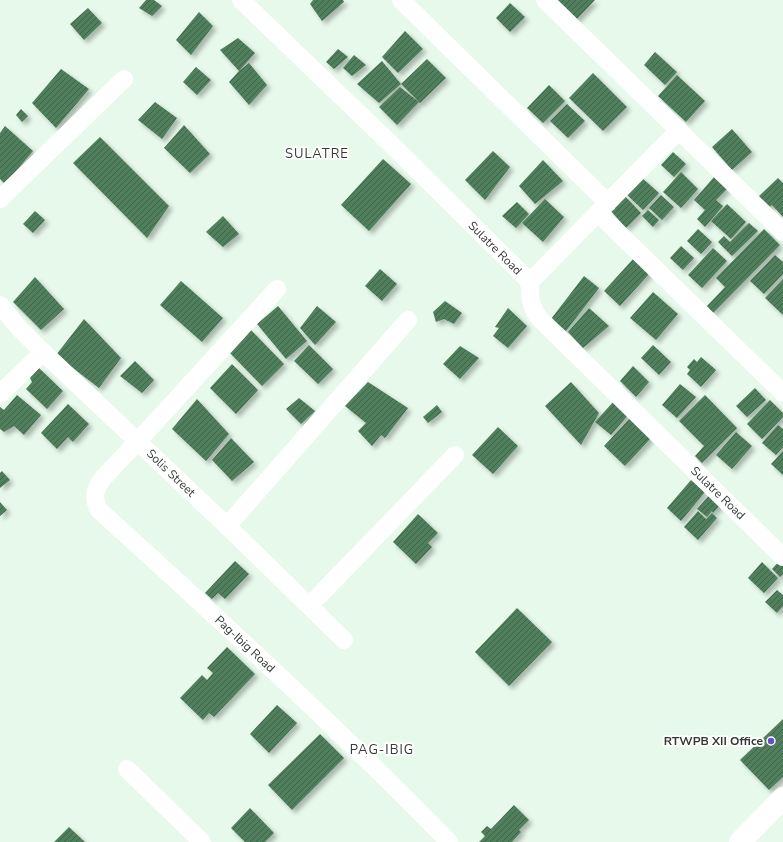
<svg xmlns="http://www.w3.org/2000/svg" width="783" height="842" font-family="'Nunito Sans',sans-serif">
<style>
.building{fill:url(#building-hatch);filter:url(#shadow)}
.lines{fill:none;stroke-linecap:round;stroke-linejoin:round}
.minor{stroke:#fff;stroke-width:18}
.secondary{stroke:#fff;stroke-width:22}
.poi-dot{fill:#654fc8;stroke:#fff;stroke-width:1.5}
.labels{text-anchor:middle;dominant-baseline:central;stroke-width:4;stroke-linejoin:round;paint-order:stroke}
.street-label{font-size:12px;fill:#333a34;stroke:#fff}
.poi-label{font-size:12px;font-weight:bold;fill:#333a34;stroke:#fff;text-anchor:end}
.neighbourhood-label{font-size:13px;letter-spacing:1px;fill:#333a34;stroke:#fff}
</style>
<defs>
<pattern id="building-hatch" width="6" height="6" patternUnits="userSpaceOnUse"><rect width="6" height="6" fill="#507f5b"/><path d="M-1 1l2-2M0 6l6-6M5 7l2-2" fill="none" stroke="#406448"/></pattern>
<filter id="shadow"><feDropShadow dx="3.5" dy="3.5" stdDeviation="2" flood-color="#0004"/></filter>
</defs>
<rect width="100%" height="100%" fill="#e6f9ea"/>
<path class="building" d="M146,0H154L162,6L152,16L139,8Z
M313,0H343L344,2L322,21L310,4Z
M555,0H595L576,20Z
M510,3L525,17L510,32L496,18Z
M88,8L102,23L84,40L70,24Z
M199,12L213,26L191,55L176,40Z
M405,31L423,49L398,73L382,57Z
M238,38L255,53L239,71L220,50Z
M338,49L348,57L334,69L326,62Z
M655,52L677,72L665,85L644,65Z
M354,55L366,65L352,76L343,68Z
M427,59L446,78L420,103L401,84L379,103L357,84L382,61L401,84Z
M249,63L267,85L249,105L229,82L239,71Z
M196,67L211,80L197,95L183,82Z
M61,69L89,89L56,128L32,103Z
M593,73L627,107L603,131L569,98Z
M677,75L705,101L686,122L658,96Z
M549,85L565,101L543,123L527,108Z
M400,87L419,102L397,125L379,107Z
M155,102L177,118L162,139L138,120Z
M567,104L585,121L568,138L550,121Z
M21,109L28,116L22,122L16,115Z
M184,125L210,154L190,173L164,148Z
M5,126L33,151L5,184L0,179V133Z
M732,129L752,152L732,170L712,147Z
M100,137L169,206L147,238L73,163Z
M493,151L510,167L485,200L465,180Z
M673,152L686,164L674,177L661,165Z
M383,159L411,184L369,231L341,205Z
M543,160L563,181L535,204L519,186Z
M681,172L698,189L681,208L663,192Z
M641,177L659,193L643,210L626,194Z
M714,177L727,189L716,200L723,206L705,227L697,219L705,210L694,200Z
M778,178L783,183V217L772,205L768,208L758,197Z
M661,195L674,207L662,220L649,208Z
M625,196L641,213L626,228L610,210Z
M545,199L564,217L543,242L522,223Z
M517,202L529,214L516,228L502,216Z
M727,204L746,222L731,239L711,221Z
M648,210L659,220L653,227L642,216Z
M35,211L45,220L33,233L23,224Z
M223,216L239,234L223,247L206,232Z
M749,223L758,231L732,256L718,242L724,236L730,242Z
M698,229L712,242L701,254L687,241Z
M764,229L780,245L713,313L707,306L725,287L716,278Z
M681,246L694,258L683,270L670,258Z
M713,248L727,261L702,288L688,275Z
M775,255L783,262V274L764,294L750,281Z
M634,258L650,273L620,306L604,291Z
M380,269L397,284L382,301L365,286Z
M584,276L599,288L566,331L551,319Z
M35,277L64,309L41,330L13,302Z
M783,279V315L765,298Z
M181,281L223,318L202,342L160,305Z
M653,292L678,314L656,340L630,318Z
M445,301L462,313L454,324L444,319L436,322L433,312Z
M278,306L307,341L286,359L257,324Z
M317,306L336,322L315,345L300,328Z
M508,308L527,326L508,348L493,336L499,328L495,327Z
M589,308L609,326L583,348L568,332Z
M84,319L121,358L99,388L56,355Z
M251,330L284,364L262,386L229,352Z
M309,345L333,369L318,384L294,361Z
M653,345L671,362L659,375L641,358Z
M460,346L479,358L460,379L443,364Z
M701,357L716,370L701,387L687,374L690,370L687,367L694,359L697,362Z
M135,361L154,380L142,393L120,376Z
M232,364L258,390L236,414L210,388Z
M633,366L649,382L636,397L620,381Z
M39,368L63,391L47,409L26,389L32,382L30,378Z
M368,382L408,408L385,438L381,435L372,446L358,431L366,423L345,406Z
M571,382L599,413L581,445L545,406Z
M680,384L696,397L677,418L662,405Z
M755,388L766,400L747,417L736,406Z
M17,395L41,415L24,435L14,426L4,432L0,429V407L4,410Z
M705,395L737,428L702,463L695,456L704,446L679,421Z
M299,398L315,411L301,424L286,409Z
M197,399L229,434L206,461L172,429Z
M770,400L783,413V417L762,439L747,424Z
M614,401L629,414L611,435L595,422Z
M68,404L89,424L73,442L68,437L57,449L41,433Z
M437,405L442,412L428,423L423,417Z
M630,418L651,438L625,466L604,446Z
M778,425L783,429V447L776,455L762,443Z
M498,427L518,446L493,474L472,455Z
M736,432L752,446L732,469L716,455Z
M231,438L254,462L232,481L212,460Z
M783,451V475L771,464Z
M2,471L10,480L0,488V473Z
M691,480L705,492L681,521L667,508Z
M712,492L723,502L713,513L712,511L707,517L697,509Z
M0,502L7,510L0,516Z
M698,511L706,519L712,513L717,518L698,540L684,527Z
M418,514L438,533L428,543L432,547L416,564L393,542Z
M781,559L783,561V574L780,577L772,569Z
M235,561L249,574L225,599L218,593L212,599L205,593Z
M762,562L778,578L764,593L748,578Z
M777,590L783,595V606L777,613L765,602Z
M517,608L552,642L509,686L475,652Z
M227,647L255,674L214,717L209,713L203,720L180,698L202,675L207,680L213,673L207,668Z
M277,705L297,723L269,753L250,734Z
M783,719V777L769,790L740,760Z
M320,734L344,758L292,810L268,785Z
M514,805L529,820L519,830L521,832L512,842H479L485,836L481,832L487,826L491,829Z
M250,808L274,833L265,842H245L231,828Z
M69,827L85,842H54Z"/>
<g class="lines">
<path class="minor" d="M241,0L396,149L530,282C530,298 530,307 540,319L783,557
M401,0L608,203
M545,0L783,232
M0,199L124,79
M598,213L783,393
M530,282L679,130
M277,289L138,441L103,478C95,489 92,498 99,510C218,618 337,727 449,842
M0,305L19,328L43,352L227,526L344,640
M0,394L43,352
M227,526L408,320
M309,606L455,455
M127,769L202,842"/>
<path class="secondary" d="M740,842L783,798"/>
</g>
<circle class="poi-dot" cx="771" cy="741" r="4"/>
<g class="labels">
<g class="street-label">
<text transform="translate(495 248) rotate(45)">Sulatre Road</text>
<text transform="translate(171 473) rotate(44)">Solis Street</text>
<text transform="translate(718 493) rotate(44)">Sulatre Road</text>
<text transform="translate(245 644) rotate(43)">Pag-Ibig Road</text>
</g>
<g class="poi-label">
<text x="763" y="741">RTWPB XII Office</text>
</g>
<g class="neighbourhood-label">
<text x="317" y="154">SULATRE</text>
<text x="382" y="750">PAG-IBIG</text>
</g>
</g>
</svg>
